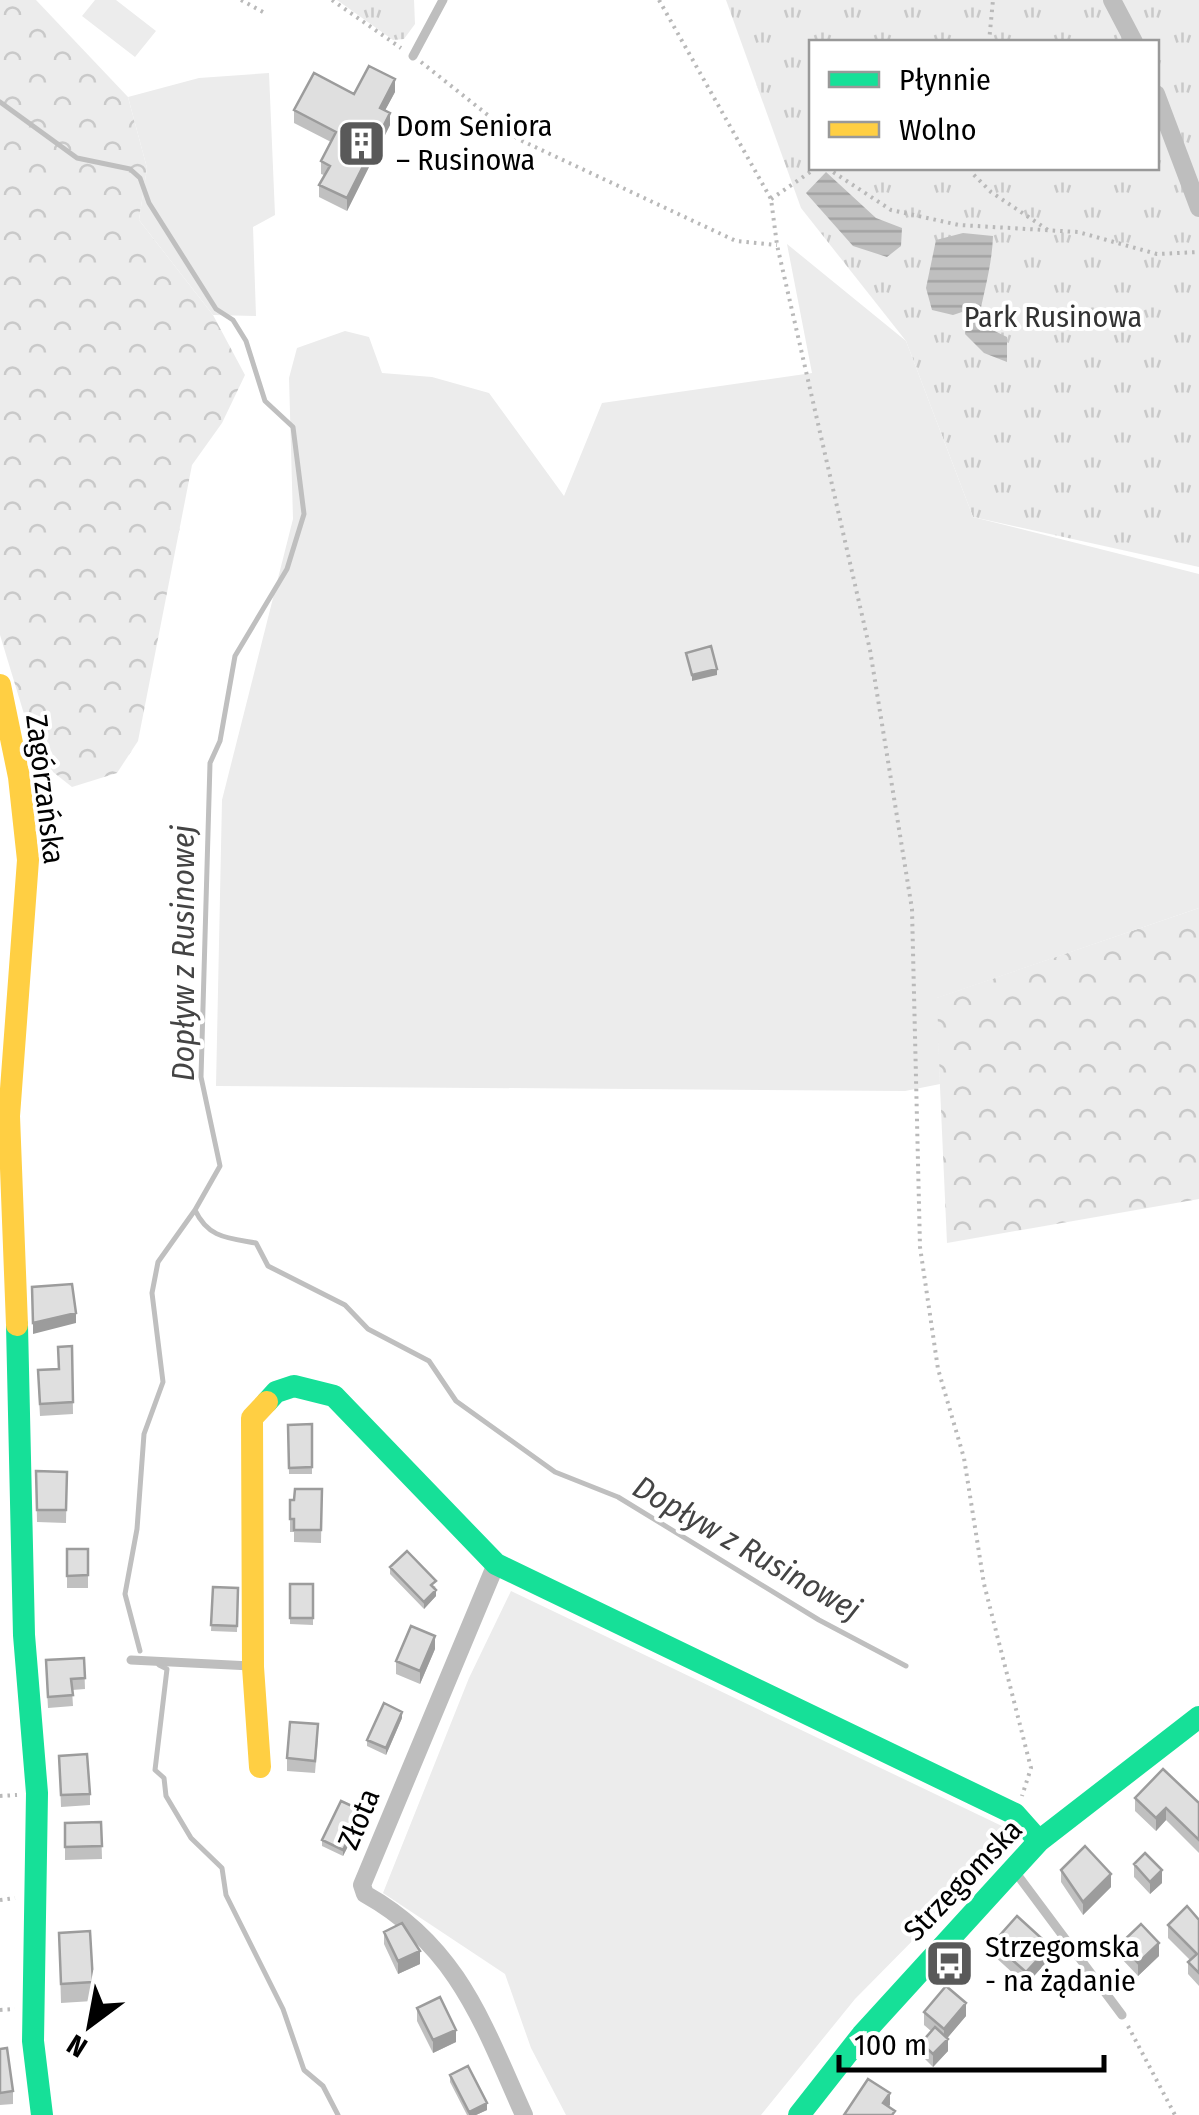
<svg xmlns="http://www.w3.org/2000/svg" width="1199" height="2115" font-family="'Fira Sans Condensed',sans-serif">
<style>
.grass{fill:url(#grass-tufts);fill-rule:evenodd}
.forest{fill:url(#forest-crowns)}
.garden{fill:#ececec}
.water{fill:url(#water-rules)}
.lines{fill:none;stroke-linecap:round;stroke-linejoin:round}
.stream{stroke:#bfbfbf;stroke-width:5}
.path{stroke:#b9b9b9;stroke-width:4;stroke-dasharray:2.5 5;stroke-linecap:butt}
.lane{stroke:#bebebe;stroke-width:9}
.street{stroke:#bebebe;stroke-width:18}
.fast{stroke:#16e098;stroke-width:22}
.slow{stroke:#ffcf43;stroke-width:22}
.wall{fill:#c0c0c0}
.shaded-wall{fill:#9c9c9c}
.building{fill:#dfdfdf;stroke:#9c9c9c;stroke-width:2.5}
.labels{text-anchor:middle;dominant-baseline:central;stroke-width:8;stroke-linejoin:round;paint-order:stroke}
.poi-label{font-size:30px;fill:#000;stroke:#fff;text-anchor:start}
.park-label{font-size:30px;fill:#333;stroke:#fff}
.street-label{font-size:30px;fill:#000;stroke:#fff}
.water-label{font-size:32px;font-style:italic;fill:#444;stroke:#fff}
</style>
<defs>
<pattern id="grass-tufts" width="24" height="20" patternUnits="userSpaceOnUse" patternTransform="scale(2.5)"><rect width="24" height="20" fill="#ececec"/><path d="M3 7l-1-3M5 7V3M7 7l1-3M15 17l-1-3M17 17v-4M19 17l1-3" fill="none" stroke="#c9c9c9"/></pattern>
<pattern id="forest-crowns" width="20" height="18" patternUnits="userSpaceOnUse" patternTransform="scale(2.5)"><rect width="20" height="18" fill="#ececec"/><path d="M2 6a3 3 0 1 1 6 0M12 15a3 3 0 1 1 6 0" fill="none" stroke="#c9c9c9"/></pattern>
<pattern id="water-rules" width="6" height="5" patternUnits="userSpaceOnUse" patternTransform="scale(2.5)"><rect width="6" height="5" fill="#bfbfbf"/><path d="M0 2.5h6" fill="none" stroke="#a2a2a2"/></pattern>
</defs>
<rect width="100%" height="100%" fill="#fff"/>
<path class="grass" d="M337,0H414L415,24L404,39L393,40Z
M726,0H1199V567L973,517L906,341L801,208ZM812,42H1156V168H812Z"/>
<path class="forest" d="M0,0H36L128,97L147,168L139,220L213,315L245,375L222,423L192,465L138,741L117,773L72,787L38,760L0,635Z
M1199,908V1199L947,1243L936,998Z"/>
<path class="garden" d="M95,0H116L156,31L135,57L82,16Z
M269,73L275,215L253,227L256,316L213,315L139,220L147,168L128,97L199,78Z
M787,244L906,341L973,517L1199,574V908L937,998L940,1084L905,1091L216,1086L222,800L293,519L289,378L297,348L345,331L369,337L382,373L432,377L489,393L564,496L602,403L812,373Z
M511,1591L1004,1827L1010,1842L855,1999L761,2115H566L531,2048L505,1974L383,1893L469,1678Z"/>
<path class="water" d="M826,172L876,218L902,228L901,246L887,257L853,246L806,193Z
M963,233L993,236C992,267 983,294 978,323L1007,337V362L984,353L965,334L967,318L962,312L953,315L932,310L926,288L936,240Z"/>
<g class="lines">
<path class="stream" d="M0,102L77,158L130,169L140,178L149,203L216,309L233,320L246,341L265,401L293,427L304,514L287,569L235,656L220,741L210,763L201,1077L220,1166L195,1210C208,1238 228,1238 256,1243L268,1266L345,1305L368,1329L429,1361L456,1401L555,1472L618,1497L819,1620L906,1666
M140,1651L125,1594L137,1529L144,1434L163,1382L152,1293L158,1262L195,1210
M159,1665L167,1669L155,1770L164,1778L166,1796L191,1838L222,1868L226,1895L283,2009L304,2070L323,2086L338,2115"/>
<path class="path" d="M241,0L263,12
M332,0L401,48
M659,0L771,199L777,245L870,650L912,909L920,1247L938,1369L964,1458L984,1584L1031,1768L1022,1796
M989,42L993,0
M421,62L518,139L736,241L777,245
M827,168L891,210L959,225L1078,232L1157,254L1199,252
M975,168L973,174L991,192L1048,230
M771,199L816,168
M0,1796L17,1795
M0,1900L15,1898
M0,2010L15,2009
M1128,2026L1175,2115"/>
<path class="lane" d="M413,56L443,0
M131,1660L251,1666
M1013,1869L1122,2015"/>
<path class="street" d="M1112,0L1134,42
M1156,94L1199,208
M496,1564L362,1885L365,1894C458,1946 483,2024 524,2115"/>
<path class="fast" d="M17,1325L24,1635L37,1793L33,2041L42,2115
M267,1402L276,1392L294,1386L334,1396L496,1564L1015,1814L1039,1841
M799,2115L862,2035L1039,1841L1199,1717"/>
<path class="slow" d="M0,685L19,777L28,860L9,1116L17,1325
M260,1767L253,1667L252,1418L267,1402"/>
</g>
<path class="wall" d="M395,92L385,110L390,125L347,211L319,197V185L324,175L321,174V161L331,142L294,123V110Z
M72,1346L73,1414L40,1416L38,1381L58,1369V1347Z
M312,1424V1474H289L288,1425Z
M36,1471L67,1472L66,1523L37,1522Z
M322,1489L321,1543L294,1542V1532H290V1519L294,1500Z
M67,1549H88V1588H67Z
M390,1567L436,1587L434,1588L436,1596L424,1609L390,1574Z
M290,1584H313V1625L290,1624Z
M213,1587L238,1588L237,1632L211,1631Z
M435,1649L420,1684L396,1674V1661Z
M84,1658L85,1689L72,1690L73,1706L48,1708L46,1671Z
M402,1718L386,1755L367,1746V1740Z
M318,1737L315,1773L287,1771V1758Z
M59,1756L90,1794V1805L61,1807Z
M1135,1798L1199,1803V1853L1166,1820L1156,1831L1135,1811Z
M363,1817L343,1856L322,1846V1840Z
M101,1822L102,1859L65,1860V1823Z
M1134,1864L1162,1883L1150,1894L1134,1877Z
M1061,1870L1111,1887L1083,1915L1061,1882Z
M1199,1920V1986L1188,1974V1962L1190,1960L1168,1938V1925Z
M384,1932L420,1964L398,1974L384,1944Z
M59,1933L93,1982V2001L61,2003Z
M993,1943L1050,1958L1026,1985L993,1955Z
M1120,1944L1159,1956L1138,1976L1120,1957Z
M417,2008L456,2042L433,2053L417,2021Z
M924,2012L966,2016L947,2038L948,2051L933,2067L921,2055V2043L931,2031L924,2025Z
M0,2049L13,2091V2104L0,2105Z
M450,2075L487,2110L476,2115H467L450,2082Z"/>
<path class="shaded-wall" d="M395,79V92L380,120V108Z
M390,113V125L347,211V198Z
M717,669V675L692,681V675Z
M76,1313V1323L33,1334V1323Z
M436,1590V1596L424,1609V1602Z
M435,1636V1649L420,1684V1671Z
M402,1712V1718L386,1755V1748Z
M1166,1808V1820L1156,1831V1818Z
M363,1811V1817L343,1856V1850Z
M1162,1870V1883L1150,1894V1882Z
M1111,1874V1887L1083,1915V1902Z
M1159,1943V1956L1138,1976V1963Z
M1050,1946V1958L1026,1985V1972Z
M420,1951V1964L398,1974V1961Z
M966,2003V2016L944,2042V2029Z
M456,2030V2042L433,2053V2040Z
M948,2039V2051L933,2067V2054Z
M890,2093V2105L883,2115V2103Z
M487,2103V2110L476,2115H469V2112Z"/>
<path class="building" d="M369,66L395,79L380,108L390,113L347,198L319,185L330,166L321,161L336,132L294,110L314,73L354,94Z
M711,646L717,669L692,675L686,653Z
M72,1284L76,1313L33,1323L32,1287Z
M72,1346L73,1402L40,1404L38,1370L59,1369L58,1347Z
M312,1424V1467L289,1468L288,1425Z
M36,1471L67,1472L66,1510H37Z
M295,1489H322L321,1530H294V1519H290V1500H294Z
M67,1549H88V1575L67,1576Z
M407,1551L436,1581L431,1585L436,1590L424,1602L390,1567Z
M290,1584H313V1618H290Z
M213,1587L238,1588L237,1626L211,1625Z
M411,1626L435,1636L420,1671L396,1661Z
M84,1658L85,1678L71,1679L73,1695L48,1697L46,1660Z
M384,1703L402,1712L386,1748L367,1740Z
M290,1722L318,1724L315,1761L287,1758Z
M87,1754L90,1794L61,1795L59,1756Z
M1163,1769L1199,1803V1840L1166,1808L1156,1818L1135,1798Z
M341,1801L363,1811L343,1850L322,1840Z
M101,1822L102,1846L65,1847V1823Z
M1085,1846L1111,1874L1083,1902L1061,1870Z
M1145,1853L1162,1870L1150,1882L1134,1864Z
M1187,1906L1199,1920V1973L1188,1962L1197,1954L1168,1925Z
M1017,1916L1050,1946L1026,1972L993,1943Z
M402,1923L420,1951L398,1961L384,1932Z
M1141,1924L1159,1943L1138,1963L1120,1944Z
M90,1931L93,1982L61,1984L59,1933Z
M946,1986L966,2003L944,2029L924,2012Z
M440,1997L456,2030L433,2040L417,2008Z
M935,2027L948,2039L933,2054L921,2043Z
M7,2048L13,2091L0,2093V2049Z
M468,2066L487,2103L469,2112L450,2075Z
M868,2079L890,2093L883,2103L895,2111L892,2115H844Z"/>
<defs>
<symbol id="building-square" viewBox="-11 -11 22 22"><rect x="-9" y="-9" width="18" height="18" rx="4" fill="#595959" stroke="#fff"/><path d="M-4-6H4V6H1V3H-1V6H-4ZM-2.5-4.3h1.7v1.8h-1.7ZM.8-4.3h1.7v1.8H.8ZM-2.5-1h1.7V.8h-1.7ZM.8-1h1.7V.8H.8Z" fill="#fff"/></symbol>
<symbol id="bus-square" viewBox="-11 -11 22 22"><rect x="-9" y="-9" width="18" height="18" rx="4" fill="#595959" stroke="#fff"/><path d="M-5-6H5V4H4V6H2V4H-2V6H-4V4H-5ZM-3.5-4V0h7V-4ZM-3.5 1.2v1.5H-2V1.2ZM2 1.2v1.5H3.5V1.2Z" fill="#fff"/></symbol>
</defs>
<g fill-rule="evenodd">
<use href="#building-square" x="334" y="116" width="55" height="55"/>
<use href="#bus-square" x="922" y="1936" width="55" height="55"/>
</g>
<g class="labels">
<g class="poi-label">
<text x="396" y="126">Dom Seniora<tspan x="396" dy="34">– Rusinowa</tspan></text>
<text x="985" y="1947">Strzegomska<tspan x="985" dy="34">- na żądanie</tspan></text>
</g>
<g class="park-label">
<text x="1053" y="317">Park Rusinowa</text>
</g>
<g class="street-label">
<text transform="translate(45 789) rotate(83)">Zagórzańska</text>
<text transform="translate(359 1819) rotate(-67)">Złota</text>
<text transform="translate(963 1880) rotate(-46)">Strzegomska</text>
</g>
<g class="water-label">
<text transform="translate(183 953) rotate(-90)">Dopływ z Rusinowej</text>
<text transform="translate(747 1548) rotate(30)">Dopływ z Rusinowej</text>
</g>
</g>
<rect x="809" y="40" width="350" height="130" fill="#ffffff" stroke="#999999" stroke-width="2.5"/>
<rect x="829" y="72" width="50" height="15" fill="#16e098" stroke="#999999" stroke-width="2.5"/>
<text x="899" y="90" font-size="30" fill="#000000">Płynnie</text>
<rect x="829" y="122" width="50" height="15" fill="#ffcf43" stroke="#999999" stroke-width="2.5"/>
<text x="899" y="140" font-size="30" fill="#000000">Wolno</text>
<g transform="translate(90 2025) rotate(212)" stroke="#ffffff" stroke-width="8" paint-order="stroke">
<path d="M0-8L18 38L0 25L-18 38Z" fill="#000000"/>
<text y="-15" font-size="28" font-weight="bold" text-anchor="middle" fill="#000000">N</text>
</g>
<path d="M839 2055v15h265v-15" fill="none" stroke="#000000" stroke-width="5"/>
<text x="854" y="2055" font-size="30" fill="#000000" stroke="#ffffff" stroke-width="8" paint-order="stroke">100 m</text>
</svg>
